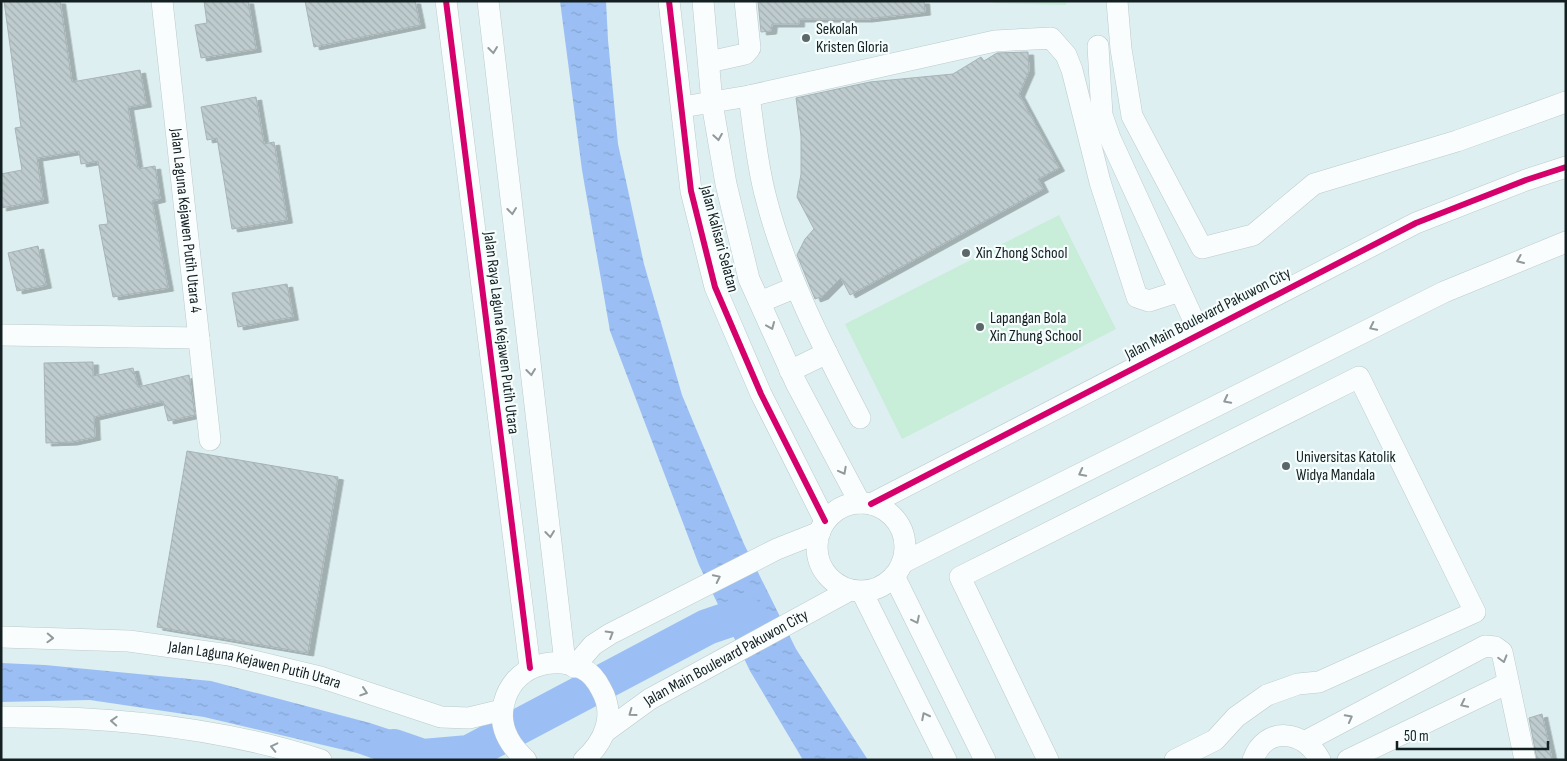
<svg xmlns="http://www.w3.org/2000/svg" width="1567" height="761" font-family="'Sofia Sans Condensed',sans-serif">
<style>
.green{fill:#c8edd9}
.water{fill:url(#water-ripples)}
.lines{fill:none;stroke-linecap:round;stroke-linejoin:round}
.river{stroke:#9bbff4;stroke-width:36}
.building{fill:url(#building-back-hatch);stroke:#a7b3b7;filter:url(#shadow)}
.minor-casing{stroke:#bccacc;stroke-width:22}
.minor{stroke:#fafdfd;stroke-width:21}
.cycleway-casing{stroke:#f6fdfd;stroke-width:9}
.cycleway{stroke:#d6006c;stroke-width:6}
.oneway{stroke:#92999a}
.poi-dot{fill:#5a686a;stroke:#f6fdfd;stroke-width:2}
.labels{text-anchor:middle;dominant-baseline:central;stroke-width:4.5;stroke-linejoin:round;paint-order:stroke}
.poi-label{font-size:16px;fill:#131f21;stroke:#f6fdfd;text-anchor:start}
.street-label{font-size:16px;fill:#131f21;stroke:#f6fdfd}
</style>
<defs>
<pattern id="water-ripples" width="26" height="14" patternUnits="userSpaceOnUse" patternTransform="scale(1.25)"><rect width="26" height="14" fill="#9bbff4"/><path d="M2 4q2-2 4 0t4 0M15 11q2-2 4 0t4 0" fill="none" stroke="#85a4d1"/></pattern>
<pattern id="building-back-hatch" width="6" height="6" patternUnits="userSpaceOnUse" patternTransform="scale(1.25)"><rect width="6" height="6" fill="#bfcccf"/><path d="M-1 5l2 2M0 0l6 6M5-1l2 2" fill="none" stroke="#a3afb1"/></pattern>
<filter id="shadow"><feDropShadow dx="5.5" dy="3" stdDeviation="0" flood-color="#0004"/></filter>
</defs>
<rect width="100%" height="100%" fill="#ddeff1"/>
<path class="green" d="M993,1H1067L1066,5L993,3Z
M1059,215L1116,329L902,439L845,324Z"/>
<path class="water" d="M560,1H606L608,40L618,144L644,264L682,395L744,544L796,649L868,760H803L750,671L699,565L610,331L582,170Z
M1,663L45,665L211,681L370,723L443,747L440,760H377L357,753L204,717L90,700L1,702Z"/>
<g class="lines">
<path class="river" d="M394,747L423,757L469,753L707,627L745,614"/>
</g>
<path class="building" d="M4,1H60L72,82L140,70L146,104L128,107L138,169L155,166L160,199L152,201L168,288L113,297L99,225L108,224L98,161L81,164L79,151L37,158L43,200L1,208V174L22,170L15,128L21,127Z
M204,1H248L256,49L201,58L195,25L207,23Z
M305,1H415L420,25L314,47Z
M758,1H924L925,12L867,19H799V24H772L771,31L761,32Z
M1028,52L1029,71L1019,94L1059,168L1038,179L1043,189L850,295L841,278L823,296L815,299L797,255L805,239L814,229L797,197L801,174V136L796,98L870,82L953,74L981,57L984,61L997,53Z
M256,97L264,144L274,142L287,220L232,229L217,138L207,140L201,107Z
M38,246L46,285L17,291L8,253Z
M287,284L293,317L238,327L232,293Z
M93,362V376L133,368L138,387L189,375L195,415L168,421L163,401L94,417L95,437L72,442L46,443L44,363Z
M187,451L338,477L308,653L157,627Z
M1542,714L1552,760H1537L1529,718Z"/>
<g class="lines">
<defs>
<g id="minor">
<path id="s1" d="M162,1L210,440"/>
<path d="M446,1L530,668"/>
<path d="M488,1L565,663"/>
<path d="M669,1L691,191L715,287L761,394L825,521"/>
<path d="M703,1L712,103L726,184L749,279L796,383L860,503"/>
<path d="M1117,1L1121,49L1132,116L1202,248L1253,235L1314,184L1457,141L1566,102"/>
<path d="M1098,46L1102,115L1110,138L1200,334"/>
<path d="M709,62L745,54L750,48L745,1"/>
<path d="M682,107L749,96"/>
<path d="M760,302L796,287"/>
<path d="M1,335L199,338"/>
<path d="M790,371L827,353"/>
<path d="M860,418C823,347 786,276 766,198C757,165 754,130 749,96L995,41L1051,38L1066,55L1072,70L1100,182L1137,297L1149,301L1180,291"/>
<circle cx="861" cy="547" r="44"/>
<path d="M871,504L1416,223L1526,180L1566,167"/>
<path d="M902,563L1444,292L1566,242"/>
<path d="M894,576L985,760"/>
<path d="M862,592L946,760"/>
<path id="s2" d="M1,637L129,641L229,655L320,677L441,717L469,718L502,710"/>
<path d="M574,667L593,645L610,634L777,549L820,532"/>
<path d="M1,717C108,716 219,727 321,760"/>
<path id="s3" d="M606,731L650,699L850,590"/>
<path d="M1306,741L1485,646L1495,647L1502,652L1525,760"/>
<path d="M526,760C509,745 498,726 504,703C513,667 551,654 583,669C591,673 597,681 601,689C616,715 605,741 584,760"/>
<path d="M1048,760L960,577L1359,377L1475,612L1319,682L1298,684L1267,695L1236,717L1215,740L1175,760"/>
<path d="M1253,760C1265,725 1305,730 1320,760"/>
<path d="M1348,760L1508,683"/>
</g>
</defs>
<use href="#minor" class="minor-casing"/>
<use href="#minor" class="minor"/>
<defs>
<path id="cycleway" d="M446,1L530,668
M669,1L691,191L715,287L761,394L825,521
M871,504L1416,223L1526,180L1566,167"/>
</defs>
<use href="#cycleway" class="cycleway-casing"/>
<use href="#cycleway" class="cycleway"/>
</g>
<defs><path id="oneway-chevron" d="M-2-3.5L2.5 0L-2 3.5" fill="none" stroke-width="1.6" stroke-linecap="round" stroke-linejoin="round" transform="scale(1.25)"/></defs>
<g class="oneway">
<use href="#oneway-chevron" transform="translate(493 50) rotate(83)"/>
<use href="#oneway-chevron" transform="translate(718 137) rotate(81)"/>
<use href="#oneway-chevron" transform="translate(512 211) rotate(83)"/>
<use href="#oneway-chevron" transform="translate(1520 260) rotate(157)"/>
<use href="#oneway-chevron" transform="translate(771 326) rotate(67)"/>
<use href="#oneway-chevron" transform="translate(1373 327) rotate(154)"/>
<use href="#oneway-chevron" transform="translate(531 372) rotate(83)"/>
<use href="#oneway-chevron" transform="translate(1227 400) rotate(153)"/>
<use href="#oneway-chevron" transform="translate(843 471) rotate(62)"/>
<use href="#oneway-chevron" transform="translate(1082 473) rotate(153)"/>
<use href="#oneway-chevron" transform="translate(550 534) rotate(83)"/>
<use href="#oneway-chevron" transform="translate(717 578) rotate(-26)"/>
<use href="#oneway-chevron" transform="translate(916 620) rotate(64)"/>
<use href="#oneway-chevron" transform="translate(610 634) rotate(-31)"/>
<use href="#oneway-chevron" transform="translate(50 638) rotate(2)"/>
<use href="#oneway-chevron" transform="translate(1503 659) rotate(74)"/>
<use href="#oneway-chevron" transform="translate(364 692) rotate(18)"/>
<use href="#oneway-chevron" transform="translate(1464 704) rotate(154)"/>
<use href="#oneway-chevron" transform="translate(632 713) rotate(144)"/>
<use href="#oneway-chevron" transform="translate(925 716) rotate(-117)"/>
<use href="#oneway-chevron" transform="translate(1349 718) rotate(-28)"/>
<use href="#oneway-chevron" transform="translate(114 721) rotate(-177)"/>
<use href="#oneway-chevron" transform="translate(274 747) rotate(-167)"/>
</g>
<g class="poi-dot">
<circle cx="806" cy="38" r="5"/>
<circle cx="966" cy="253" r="5"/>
<circle cx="980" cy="327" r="5"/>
<circle cx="1286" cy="466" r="5"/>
</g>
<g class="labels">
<g class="poi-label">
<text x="816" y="29">Sekolah<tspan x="816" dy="18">Kristen Gloria</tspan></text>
<text x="976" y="253">Xin Zhong School</text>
<text x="990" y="318">Lapangan Bola<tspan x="990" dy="18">Xin Zhung School</tspan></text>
<text x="1296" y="457">Universitas Katolik<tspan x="1296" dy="18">Widya Mandala</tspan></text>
</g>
<g class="street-label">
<text stroke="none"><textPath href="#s1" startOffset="221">Jalan Laguna Kejawen Putih Utara 4</textPath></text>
<text transform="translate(719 239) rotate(75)">Jalan Kalisari Selatan</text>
<text transform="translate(1208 314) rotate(-27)">Jalan Main Boulevard Pakuwon City</text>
<text transform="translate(501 333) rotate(83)">Jalan Raya Laguna Kejawen Putih Utara</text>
<text stroke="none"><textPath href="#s3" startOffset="141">Jalan Main Boulevard Pakuwon City</textPath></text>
<text stroke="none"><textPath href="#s2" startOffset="256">Jalan Laguna Kejawen Putih Utara</textPath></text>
</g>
</g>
<rect width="1567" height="761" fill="none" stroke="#131f21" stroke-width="5"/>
<path d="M1397 741v8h151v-8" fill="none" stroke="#131f21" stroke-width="2.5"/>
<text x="1404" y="741" font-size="15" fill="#131f21" stroke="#f6fdfd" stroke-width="4" paint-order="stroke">50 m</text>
</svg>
